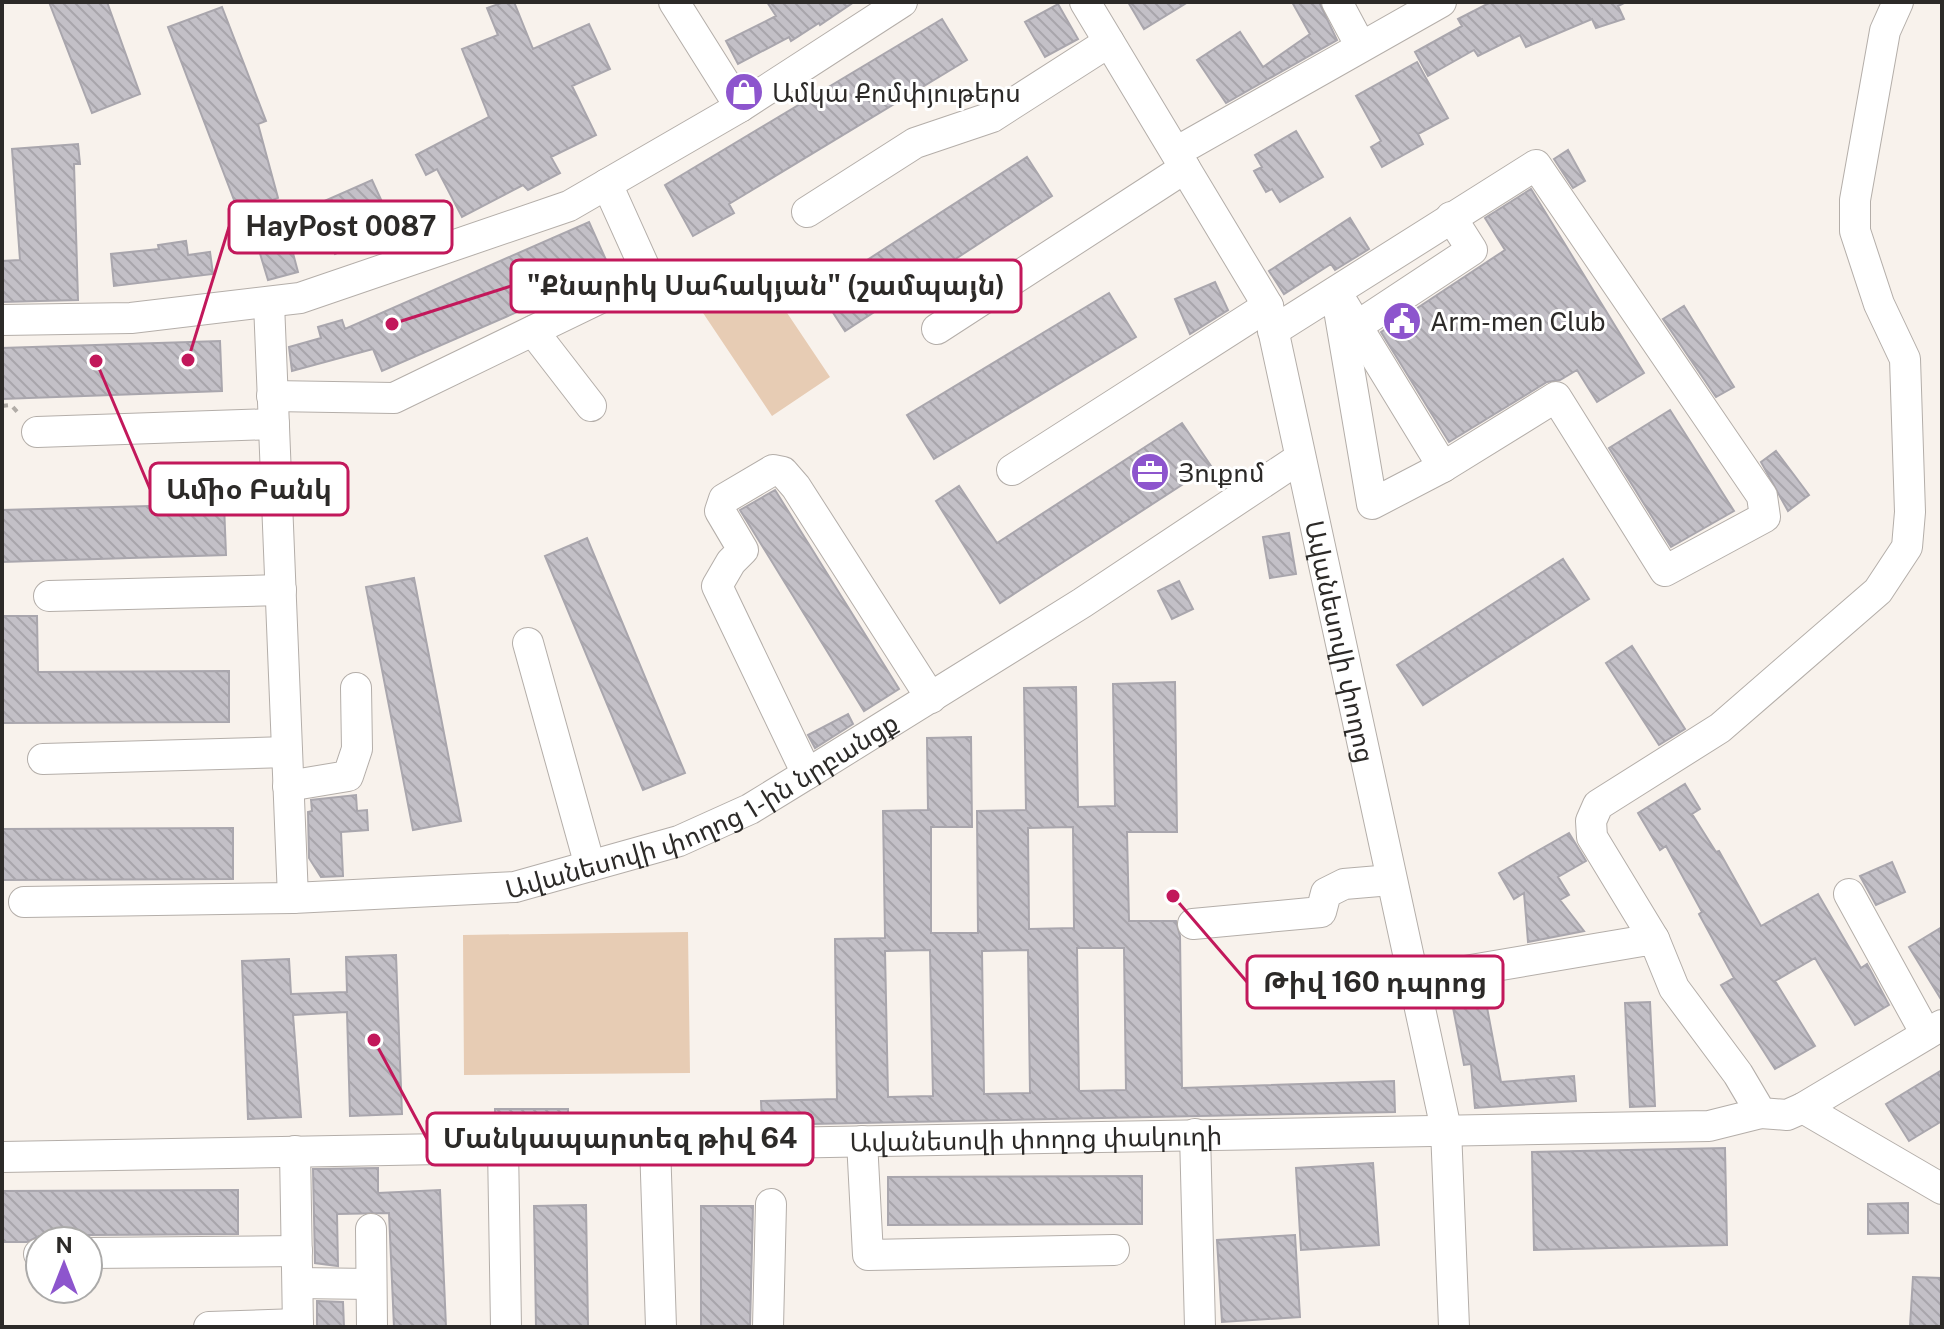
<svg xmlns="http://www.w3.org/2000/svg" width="1944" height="1329" font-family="'Public Sans','Noto Sans Armenian',sans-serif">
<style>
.grass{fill:#e7ccb4}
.building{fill:url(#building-back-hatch);stroke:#a9a6ad;stroke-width:2;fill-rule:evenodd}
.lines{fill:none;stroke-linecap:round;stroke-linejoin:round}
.minor-casing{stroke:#b4aea9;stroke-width:32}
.path{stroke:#b1aca7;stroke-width:4;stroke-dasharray:6 6;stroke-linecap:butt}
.minor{stroke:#fff;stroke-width:30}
.labels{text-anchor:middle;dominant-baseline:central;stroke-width:6;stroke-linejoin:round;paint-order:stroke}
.poi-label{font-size:26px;fill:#2c2a28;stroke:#fff;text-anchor:start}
.street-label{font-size:26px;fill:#2c2a28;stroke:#fff}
.leader{fill:none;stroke:#c2185b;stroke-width:3}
.callout-dot{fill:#c2185b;stroke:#fff;stroke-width:3}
.callout{fill:#fff;stroke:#c2185b;stroke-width:3}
.callout-label{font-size:28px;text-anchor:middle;font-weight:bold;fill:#2c2a28}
</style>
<defs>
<pattern id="building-back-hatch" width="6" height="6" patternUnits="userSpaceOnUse" patternTransform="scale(2)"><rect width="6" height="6" fill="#c3c0c7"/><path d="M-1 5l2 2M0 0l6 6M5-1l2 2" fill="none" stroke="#a8a5ab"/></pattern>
</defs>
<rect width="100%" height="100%" fill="#f8f2ec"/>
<path class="grass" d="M751,259L830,377L772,416L693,298Z
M688,932L690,1073L464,1075L463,935Z"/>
<path class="building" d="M49,2H107L140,94L92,113Z
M504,2H514L533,49L589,24L610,69L572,86L596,135L551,157L560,173L528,190L523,185L462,217L437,169L426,175L416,155L489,117L462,49L498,35L487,8Z
M767,2H854L820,25L819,23L791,41L789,37L738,64L726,41L776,16Z
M1128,2H1188L1144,29Z
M1292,2H1319L1337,40L1226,103L1197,60L1240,32L1263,67L1310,34Z
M1491,2H1626L1618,6L1624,19L1596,28L1592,19L1526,47L1520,35L1478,56L1474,50L1428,76L1415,52L1462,26L1458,19Z
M1058,4L1078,39L1045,57L1025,22Z
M222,7L266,121L258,124L278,198L239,213L168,27Z
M942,19L967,60L729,204L734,213L693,236L665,185Z
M1417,62L1448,118L1418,134L1423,144L1382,167L1371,147L1381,141L1356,96Z
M1296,131L1323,177L1280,202L1272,189L1266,192L1254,171L1262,167L1255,155Z
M78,144L80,164H74L78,300L2,302V261L20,260L12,149Z
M1568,150L1585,181L1573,188L1554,159Z
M1027,157L1052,196L845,331L819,291Z
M372,180L394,228L335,254L313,206Z
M1531,189L1644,373L1597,402L1577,370L1560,380L1547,382L1449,442L1381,332L1505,250L1485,218Z
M1350,218L1369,249L1335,270L1331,264L1284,294L1269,271Z
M589,222L611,271L382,371L373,349L292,371L289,347L321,338L318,327L342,320L345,329Z
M289,238L298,272L268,280L258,247Z
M186,241L188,255L210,252L213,274L114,286L111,254L159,249L158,245Z
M1215,282L1228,310L1190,334L1175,299Z
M1109,293L1136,337L934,459L907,415Z
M1684,306L1734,387L1716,397L1663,319Z
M220,341L222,391L2,399V348Z
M1670,410L1734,511L1671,547L1609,448Z
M1182,423L1211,466L1000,603L936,501L959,486L997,543Z
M1776,451L1809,495L1788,511L1761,462Z
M775,490L899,689L864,711L740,510Z
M224,504L226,555L2,562V510Z
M1289,533L1296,574L1270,578L1263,537Z
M587,538L685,773L643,790L545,556Z
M1563,559L1589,599L1423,705L1397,665Z
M414,578L461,821L413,830L366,587Z
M1179,581L1193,609L1172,619L1158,591Z
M2,616H37L38,672L229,671V722L2,723Z
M1632,646L1685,729L1659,745L1606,663Z
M1175,682L1177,832H1127L1129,921H1176L1180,936L1182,1088L1394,1081L1395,1112L762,1125L761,1101L837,1099L835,939L885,938L883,811L928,810L927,738L971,737L972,827H931V933H978L977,811L1026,810L1024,688L1076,687L1078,807L1115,806L1113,684ZM1073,827L1074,928L1029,929L1028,828ZM1077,948H1124L1126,1090L1079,1091ZM930,950L933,1096L888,1097L885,951ZM1028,950L1030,1093L984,1094L982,951Z
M848,714L853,724L815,748L808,735Z
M1685,784L1700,809L1692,814L1716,852L1719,851L1761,926L1818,894L1861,968L1867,964L1889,1005L1855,1025L1815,958L1775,981L1815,1046L1775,1069L1721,985L1734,978L1699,914L1702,912L1666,846L1660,850L1638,813Z
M356,795L357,811L367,810L368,830L341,832L343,876L321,877L309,858L308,812L312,811L311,800Z
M233,828V879L2,880V829Z
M1569,833L1586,861L1558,877L1569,895L1560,900L1584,931L1528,942L1524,893L1514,899L1499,873Z
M1892,862L1905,892L1876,905L1860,876Z
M1942,927V1001L1909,947Z
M396,955L402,1114L350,1116L347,1012L293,1015L301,1117L248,1119L242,961L289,959L291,994L347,992L346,957Z
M1483,986L1501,1082L1574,1076L1576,1101L1475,1108L1471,1064L1464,1065L1450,992Z
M1650,1002L1655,1106L1630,1107L1625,1003Z
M1942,1070V1121L1909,1141L1886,1104Z
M495,1109H568V1129L495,1130Z
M1725,1148L1727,1245L1534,1250L1532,1152Z
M1373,1163L1379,1245L1301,1250L1296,1168Z
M378,1168V1193L440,1190L446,1327H394L389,1213L337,1214L338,1266L315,1263L313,1169Z
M1142,1176V1224L888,1225V1177Z
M238,1190V1234L88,1235L75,1241H52L39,1236L27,1242H2V1191Z
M1908,1203V1233L1868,1234V1204Z
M586,1205L588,1327H536L534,1206Z
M701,1206H753L750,1327H701Z
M1295,1235L1300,1317L1222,1322L1217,1240Z
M1913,1277L1942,1278V1327L1910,1326Z
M317,1301L343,1302L344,1327H317Z"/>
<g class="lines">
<defs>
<g id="minor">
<path d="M674,2L740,107"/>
<path id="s1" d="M1085,2L1268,306L1446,1129L1454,1327"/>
<path d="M1337,2L1360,45"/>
<path d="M1176,152L1441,2"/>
<path d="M807,212L915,143L992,117L1109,42"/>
<path d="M269,303L293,898"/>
<path d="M1344,305L1443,467"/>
<path d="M2,320L131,318L300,298L569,206L740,107L902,2"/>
<path d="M1357,326L1472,250L1451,217"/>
<path d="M937,329L1185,168"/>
<path d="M533,331L591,406"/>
<path d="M1273,331L1536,165L1762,496L1765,517L1665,571L1556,397L1443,467L1372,504L1336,292"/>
<path d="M272,396L394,398L648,275L607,184"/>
<path d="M37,432L274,424"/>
<path d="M1012,470L1268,306"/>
<path d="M49,596L281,590"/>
<path d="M528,643L590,866"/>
<path d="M43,759L287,752"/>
<path d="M807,774L717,586L731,562L743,550L720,511L724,499L773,470L783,472L796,487L931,698"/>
<path d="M288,786L348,776L357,749L356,688"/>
<path d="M1849,894L1926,1034"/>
<path id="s2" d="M24,902L293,898L515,887L679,841L750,809L807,774L1082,603L1300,458"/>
<path d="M1193,924L1321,912L1326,893L1344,884L1391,880"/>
<path d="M1654,939L1592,837L1591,821L1598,805L1720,728L1878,591L1907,547L1910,512L1905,359L1879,304L1855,231V200L1885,31L1898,2"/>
<path d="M1412,980L1654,939L1674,988L1738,1074L1761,1113L1787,1115L1803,1108L1942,1025"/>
<path d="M1803,1108L1942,1189"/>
<path d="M1195,1134L1200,1327"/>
<path d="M862,1141L868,1255L1114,1250"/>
<path d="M655,1144L661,1327"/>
<path d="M503,1147L506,1327"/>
<path d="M295,1151L298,1327"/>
<path id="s3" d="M2,1157L1709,1126L1761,1113"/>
<path d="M371,1229L372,1327"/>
<path d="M88,1253L297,1251"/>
<path d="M39,1254H40"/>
<path d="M298,1283L371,1284"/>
<path d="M209,1327L298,1324"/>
<path d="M768,1327L771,1204"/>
</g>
</defs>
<use href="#minor" class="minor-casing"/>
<path class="path" d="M2,406L11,405L20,415"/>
<use href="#minor" class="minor"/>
</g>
<defs>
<symbol id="shop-disc" viewBox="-11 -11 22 22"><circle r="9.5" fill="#8d55cd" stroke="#fff"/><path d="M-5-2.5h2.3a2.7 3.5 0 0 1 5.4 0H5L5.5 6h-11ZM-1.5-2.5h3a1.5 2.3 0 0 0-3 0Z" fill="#fff"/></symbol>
<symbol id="civic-disc" viewBox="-11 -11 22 22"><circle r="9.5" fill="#8d55cd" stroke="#fff"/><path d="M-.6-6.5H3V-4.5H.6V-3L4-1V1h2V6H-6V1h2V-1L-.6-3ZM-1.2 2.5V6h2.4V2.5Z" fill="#fff"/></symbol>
<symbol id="office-disc" viewBox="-11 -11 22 22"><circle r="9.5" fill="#8d55cd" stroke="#fff"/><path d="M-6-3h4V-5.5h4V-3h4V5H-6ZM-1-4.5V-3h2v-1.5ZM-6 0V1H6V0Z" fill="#fff"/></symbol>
</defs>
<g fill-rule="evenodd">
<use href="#shop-disc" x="722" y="70" width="44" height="44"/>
<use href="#civic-disc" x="1380" y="299" width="44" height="44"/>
<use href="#office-disc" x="1128" y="450" width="44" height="44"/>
</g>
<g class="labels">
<g class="poi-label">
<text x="772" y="92">Ամկա Քոմփյութերս</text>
<text x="1430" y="321">Arm-men Club</text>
<text x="1178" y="472">Յուքոմ</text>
</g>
<g class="street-label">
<text stroke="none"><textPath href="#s1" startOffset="698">Ավանեսովի փողոց</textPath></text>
<text stroke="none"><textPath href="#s2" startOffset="696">Ավանեսովի փողոց 1-ին նրբանցք</textPath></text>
<text stroke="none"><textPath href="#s3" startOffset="1034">Ավանեսովի փողոց փակուղի</textPath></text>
</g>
</g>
<path class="leader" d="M188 360L229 227M392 324L511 286M96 361L150 489M1173 896L1247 982M374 1040L427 1139"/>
<g class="callout-dot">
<circle cx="188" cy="360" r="8"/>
<circle cx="392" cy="324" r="8"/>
<circle cx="96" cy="361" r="8"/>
<circle cx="1173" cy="896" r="8"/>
<circle cx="374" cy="1040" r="8"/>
</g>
<g class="callout">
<rect x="229" y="201" width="223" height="52" rx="8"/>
<rect x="511" y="260" width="510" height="52" rx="8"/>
<rect x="150" y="463" width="198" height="52" rx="8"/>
<rect x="1247" y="956" width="256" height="52" rx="8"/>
<rect x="427" y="1113" width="386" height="52" rx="8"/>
</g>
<g class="callout-label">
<text x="341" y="236">HayPost 0087</text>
<text x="766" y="295">"Քնարիկ Սահակյան" (շամպայն)</text>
<text x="249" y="499">Ամիօ Բանկ</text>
<text x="1375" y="992">Թիվ 160 դպրոց</text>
<text x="620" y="1148">Մանկապարտեզ թիվ 64</text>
</g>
<rect width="1944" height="1329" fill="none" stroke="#2c2a28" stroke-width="8"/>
<g transform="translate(64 1265)"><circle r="38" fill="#ffffff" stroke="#abaaa9" stroke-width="2"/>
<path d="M0-6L14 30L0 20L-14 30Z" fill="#8d55cd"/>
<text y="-12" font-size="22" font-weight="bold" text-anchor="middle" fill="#2c2a28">N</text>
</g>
</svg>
